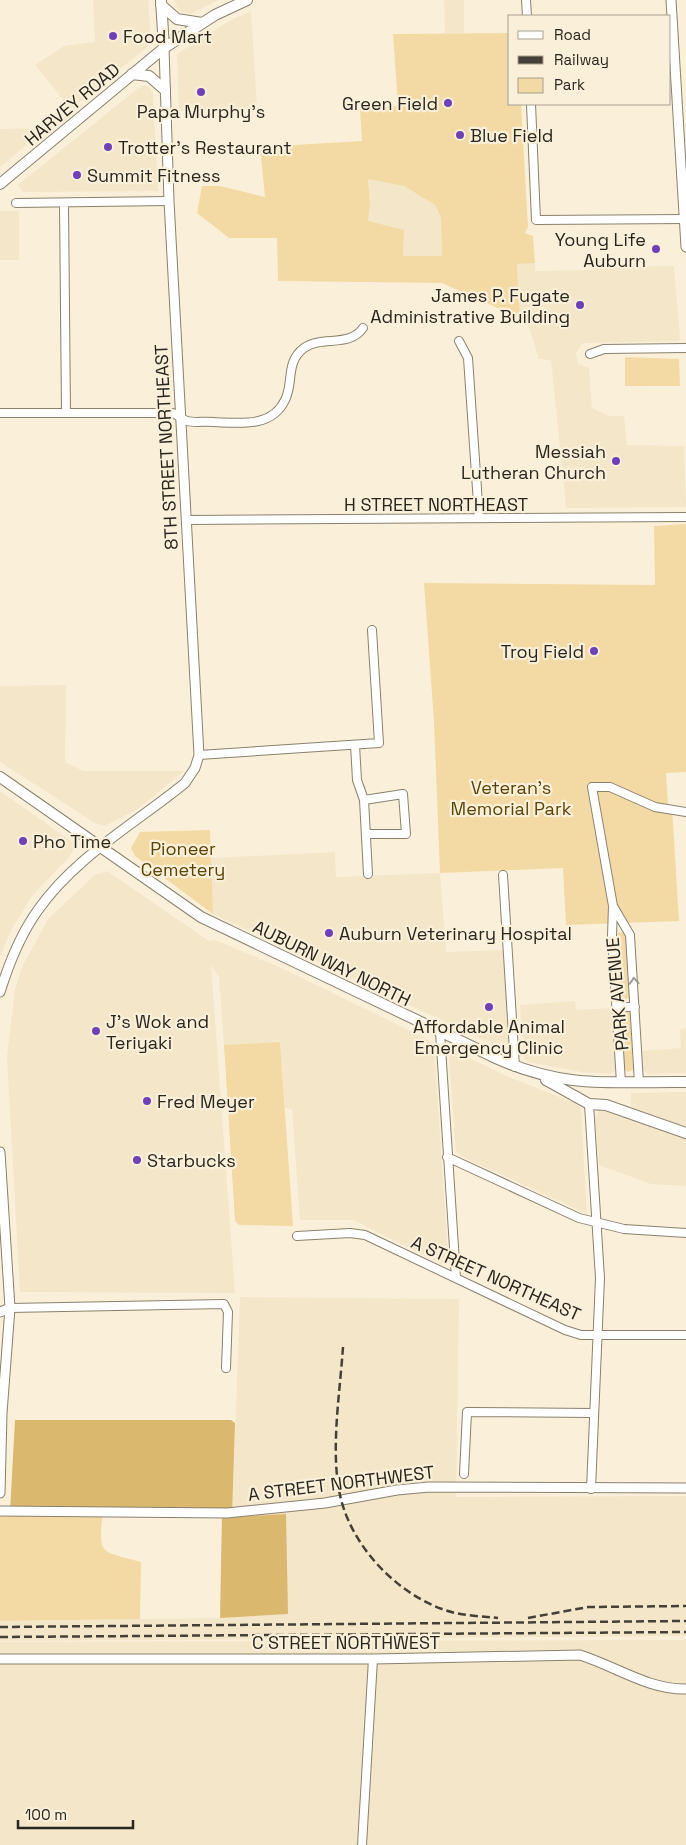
<svg xmlns="http://www.w3.org/2000/svg" width="686" height="1845" font-family="'Space Grotesk',sans-serif">
<style>
.built{fill:#f3e6c9}
.green{fill:#f3daa4;fill-rule:evenodd}
.forest{fill:#dab96f}
.lines{fill:none;stroke-linecap:round;stroke-linejoin:round}
.minor-casing{stroke:#8a816d;stroke-width:10}
.tertiary-casing{stroke:#8a816d;stroke-width:11}
.secondary-casing{stroke:#8a816d;stroke-width:12}
.minor{stroke:#fff;stroke-width:8}
.tertiary{stroke:#fff;stroke-width:9}
.secondary{stroke:#fff;stroke-width:10}
.rail{stroke:#444037;stroke-width:2.5;stroke-dasharray:8 4;stroke-linecap:butt}
.oneway{stroke:#9f9d9a}
.poi-dot{fill:#6e41b9;stroke:#faf0da;stroke-width:2}
.labels{text-anchor:middle;dominant-baseline:central;stroke-width:4.5;stroke-linejoin:round;paint-order:stroke}
.poi-label{font-size:18px;fill:#29261e;stroke:#faf0da;text-anchor:start}
.street-label{font-size:18px;fill:#29261e;stroke:#faf0da}
.park-label{font-size:18px;fill:#5a4305;stroke:#faf0da}
</style>
<rect width="100%" height="100%" fill="#faf0da"/>
<path class="built" d="M93,0H148L151,40L146,48L71,109L35,65L64,46L95,42Z
M174,0H219L190,14L178,10Z
M444,0H464V33H445Z
M251,11L257,107L179,111L177,54L231,20Z
M144,85L150,88L153,95L158,191L23,192L18,185L137,89Z
M47,128L0,167V129Z
M368,179L404,186L435,205L441,218L442,257L403,256L367,221L370,202Z
M0,211H19V260H0Z
M517,263H535V271L592,270L593,267L674,266L680,339L678,341L586,343L582,344L576,353L578,364L589,368L592,408L609,416H624L627,445L684,446L686,507L566,508L551,360L539,359L528,324L520,318Z
M66,685L65,762L83,771H184L139,808L105,826L95,823L0,762V686Z
M0,791L74,843L73,851L69,857L32,896L11,930L0,957Z
M335,852L336,877L440,873L446,952L503,950L509,1046L506,1050L213,914L211,858Z
M107,871L209,941L215,940L275,965L431,1041L434,1045L448,1255L444,1265L353,1220H300L292,1109L285,1108L280,1042L224,1045L219,977L211,965L235,1293L20,1292L7,1057L15,989L23,965L48,919L95,875Z
M575,1001L576,1010L612,1008L616,1068L614,1072L610,1074L581,1072L528,1062L524,1059L520,1005Z
M686,1028V1073L649,1074L642,1069L641,1051L681,1048L680,1029Z
M456,1052L509,1077L577,1104L581,1109L587,1214L459,1155L456,1152L449,1059L451,1054Z
M686,1092V1127L631,1107V1093Z
M600,1110L686,1139V1186L651,1184L599,1165L595,1118Z
M240,1297L459,1299L456,1497L686,1496V1636L0,1641V1621L220,1618L288,1614L232,1517Z
M686,1640V1845H0V1642Z"/>
<path class="green" d="M510,33V104H521L528,227L525,233L533,236L535,263L517,264L520,318L442,283L278,281L277,238H229L197,213L202,186H220L265,197L260,147L362,141L360,109L398,106L393,34ZM368,179L404,186L435,205L441,218L442,256H403L404,230L368,221L370,202Z
M625,357L679,359L680,386H625Z
M686,524V772L666,773L668,806L672,807L679,921L566,925L563,868L440,873L434,722L424,583L655,585L654,526Z
M210,830L213,912V914L135,856L131,848L140,832Z
M622,932L626,936L630,998L622,1001L617,937L618,933Z
M624,1010L630,1012L633,1070L628,1072L624,1069L621,1015Z
M280,1042L293,1226L239,1225L235,1221L224,1045Z
M0,1512H103C98,1556 100,1551 141,1562L140,1619L0,1621Z"/>
<path class="forest" d="M15,1420H231L235,1423L232,1517L286,1514L288,1614L220,1618L222,1513L10,1511Z"/>
<g class="lines">
<defs>
<path id="minor" d="M526,0L527,16
M531,104L536,220L686,219
M16,203L169,201
M64,203L66,413
M459,341L468,358L479,518
M590,354L604,349L686,348
M0,413H173C177,415 182,419 187,421C195,423 205,421 214,422C239,423 272,428 285,400C294,383 285,362 304,348C322,335 349,348 363,328
M186,520L686,517
M355,745L357,780L364,800L368,874
M199,755L379,743L372,630
M364,800L403,794L406,834H366
M503,875L515,1067
M613,906L630,935L639,1083
M616,1007H635
M440,1032L456,1278
M621,1083L612,936L613,906L592,787H610L655,807L686,812
M589,1104L600,1278L591,1489
M447,1157L579,1218L624,1229L686,1233
M297,1236L350,1233L365,1235L565,1330L581,1335H686
M10,1308L224,1304L228,1312L226,1368
M464,1474L467,1412L593,1413
M362,1845L373,1659"/>
<path id="tertiary" d="M671,0L686,247
M0,992C9,963 20,935 38,910C75,857 136,823 185,783L195,768L199,755L169,201L164,48
M0,1152L10,1308L2,1413L0,1493
M0,1312L10,1308
M0,1511L227,1513L325,1503L397,1490L429,1487L686,1488
M0,1659H373L580,1655C615,1666 649,1690 686,1689"/>
<path id="secondary" d="M161,0L164,48
M161,5L177,19L202,23
M132,74L149,76L165,90
M0,184L164,48L215,15L247,0
M0,777L201,917L498,1059C568,1090 613,1081 686,1082
M546,1080L589,1104L606,1105L686,1133"/>
</defs>
<use href="#minor" class="minor-casing"/>
<use href="#tertiary" class="tertiary-casing"/>
<use href="#secondary" class="secondary-casing"/>
<use href="#minor" class="minor"/>
<use href="#tertiary" class="tertiary"/>
<use href="#secondary" class="secondary"/>
<path class="rail" d="M343,1347C340,1392 331,1446 339,1490C348,1542 393,1591 442,1609C460,1616 480,1616 498,1618
M528,1618L588,1607L686,1606
M0,1627L686,1621
M0,1637L686,1632"/>
</g>
<defs><path id="oneway-chevron" d="M-2-3.5L2.5 0L-2 3.5" fill="none" stroke-width="1.6" stroke-linecap="round" stroke-linejoin="round" transform="scale(1.25)"/></defs>
<use class="oneway" href="#oneway-chevron" transform="translate(634 981) rotate(-94)"/>
<g class="poi-dot">
<circle cx="113" cy="36" r="5"/>
<circle cx="201" cy="92" r="5"/>
<circle cx="448" cy="103" r="5"/>
<circle cx="460" cy="135" r="5"/>
<circle cx="108" cy="147" r="5"/>
<circle cx="77" cy="175" r="5"/>
<circle cx="656" cy="249" r="5"/>
<circle cx="580" cy="305" r="5"/>
<circle cx="616" cy="461" r="5"/>
<circle cx="594" cy="651" r="5"/>
<circle cx="23" cy="841" r="5"/>
<circle cx="329" cy="933" r="5"/>
<circle cx="489" cy="1007" r="5"/>
<circle cx="96" cy="1031" r="5"/>
<circle cx="147" cy="1101" r="5"/>
<circle cx="137" cy="1160" r="5"/>
</g>
<g class="labels">
<g class="poi-label">
<text x="123" y="36">Food Mart</text>
<text x="438" y="103" text-anchor="end">Green Field</text>
<text x="201" y="111" text-anchor="middle">Papa Murphy's</text>
<text x="470" y="135">Blue Field</text>
<text x="118" y="147">Trotter's Restaurant</text>
<text x="87" y="175">Summit Fitness</text>
<text x="646" y="239" text-anchor="end">Young Life<tspan x="646" dy="21">Auburn</tspan></text>
<text x="570" y="295" text-anchor="end">James P. Fugate<tspan x="570" dy="21">Administrative Building</tspan></text>
<text x="606" y="451" text-anchor="end">Messiah<tspan x="606" dy="21">Lutheran Church</tspan></text>
<text x="584" y="651" text-anchor="end">Troy Field</text>
<text x="33" y="841">Pho Time</text>
<text x="339" y="933">Auburn Veterinary Hospital</text>
<text x="106" y="1021">J's Wok and<tspan x="106" dy="21">Teriyaki</tspan></text>
<text x="489" y="1026" text-anchor="middle">Affordable Animal<tspan x="489" dy="21">Emergency Clinic</tspan></text>
<text x="157" y="1101">Fred Meyer</text>
<text x="147" y="1160">Starbucks</text>
</g>
<g class="street-label">
<text transform="translate(72 104) rotate(-40)">HARVEY ROAD</text>
<text transform="translate(166 447) rotate(-93)">8TH STREET NORTHEAST</text>
<text x="436" y="504">H STREET NORTHEAST</text>
<text transform="translate(332 963) rotate(26)">AUBURN WAY NORTH</text>
<text transform="translate(617 994) rotate(-95)">PARK AVENUE</text>
<text transform="translate(496 1278) rotate(24)">A STREET NORTHEAST</text>
<text transform="translate(341 1483) rotate(-7)">A STREET NORTHWEST</text>
<text x="346" y="1642">C STREET NORTHWEST</text>
</g>
<g class="park-label">
<text x="511" y="787">Veteran's<tspan x="511" dy="21">Memorial Park</tspan></text>
<text x="183" y="848">Pioneer<tspan x="183" dy="21">Cemetery</tspan></text>
</g>
</g>
<rect x="508" y="15" width="162" height="90" fill="#faf0da" stroke="#a69f8f"/>
<rect x="518" y="31" width="25" height="8" fill="#ffffff" stroke="#a69f8f"/>
<text x="554" y="40" font-size="15" fill="#29261e">Road</text>
<rect x="518" y="56" width="25" height="8" fill="#444037" stroke="#a69f8f"/>
<text x="554" y="65" font-size="15" fill="#29261e">Railway</text>
<rect x="518" y="78" width="25" height="15" fill="#f3daa4" stroke="#a69f8f"/>
<text x="554" y="90" font-size="15" fill="#29261e">Park</text>
<path d="M18 1820v8h115v-8" fill="none" stroke="#29261e" stroke-width="2.5"/>
<text x="25" y="1820" font-size="15" fill="#29261e" stroke="#faf0da" stroke-width="4" paint-order="stroke">100 m</text>
</svg>
